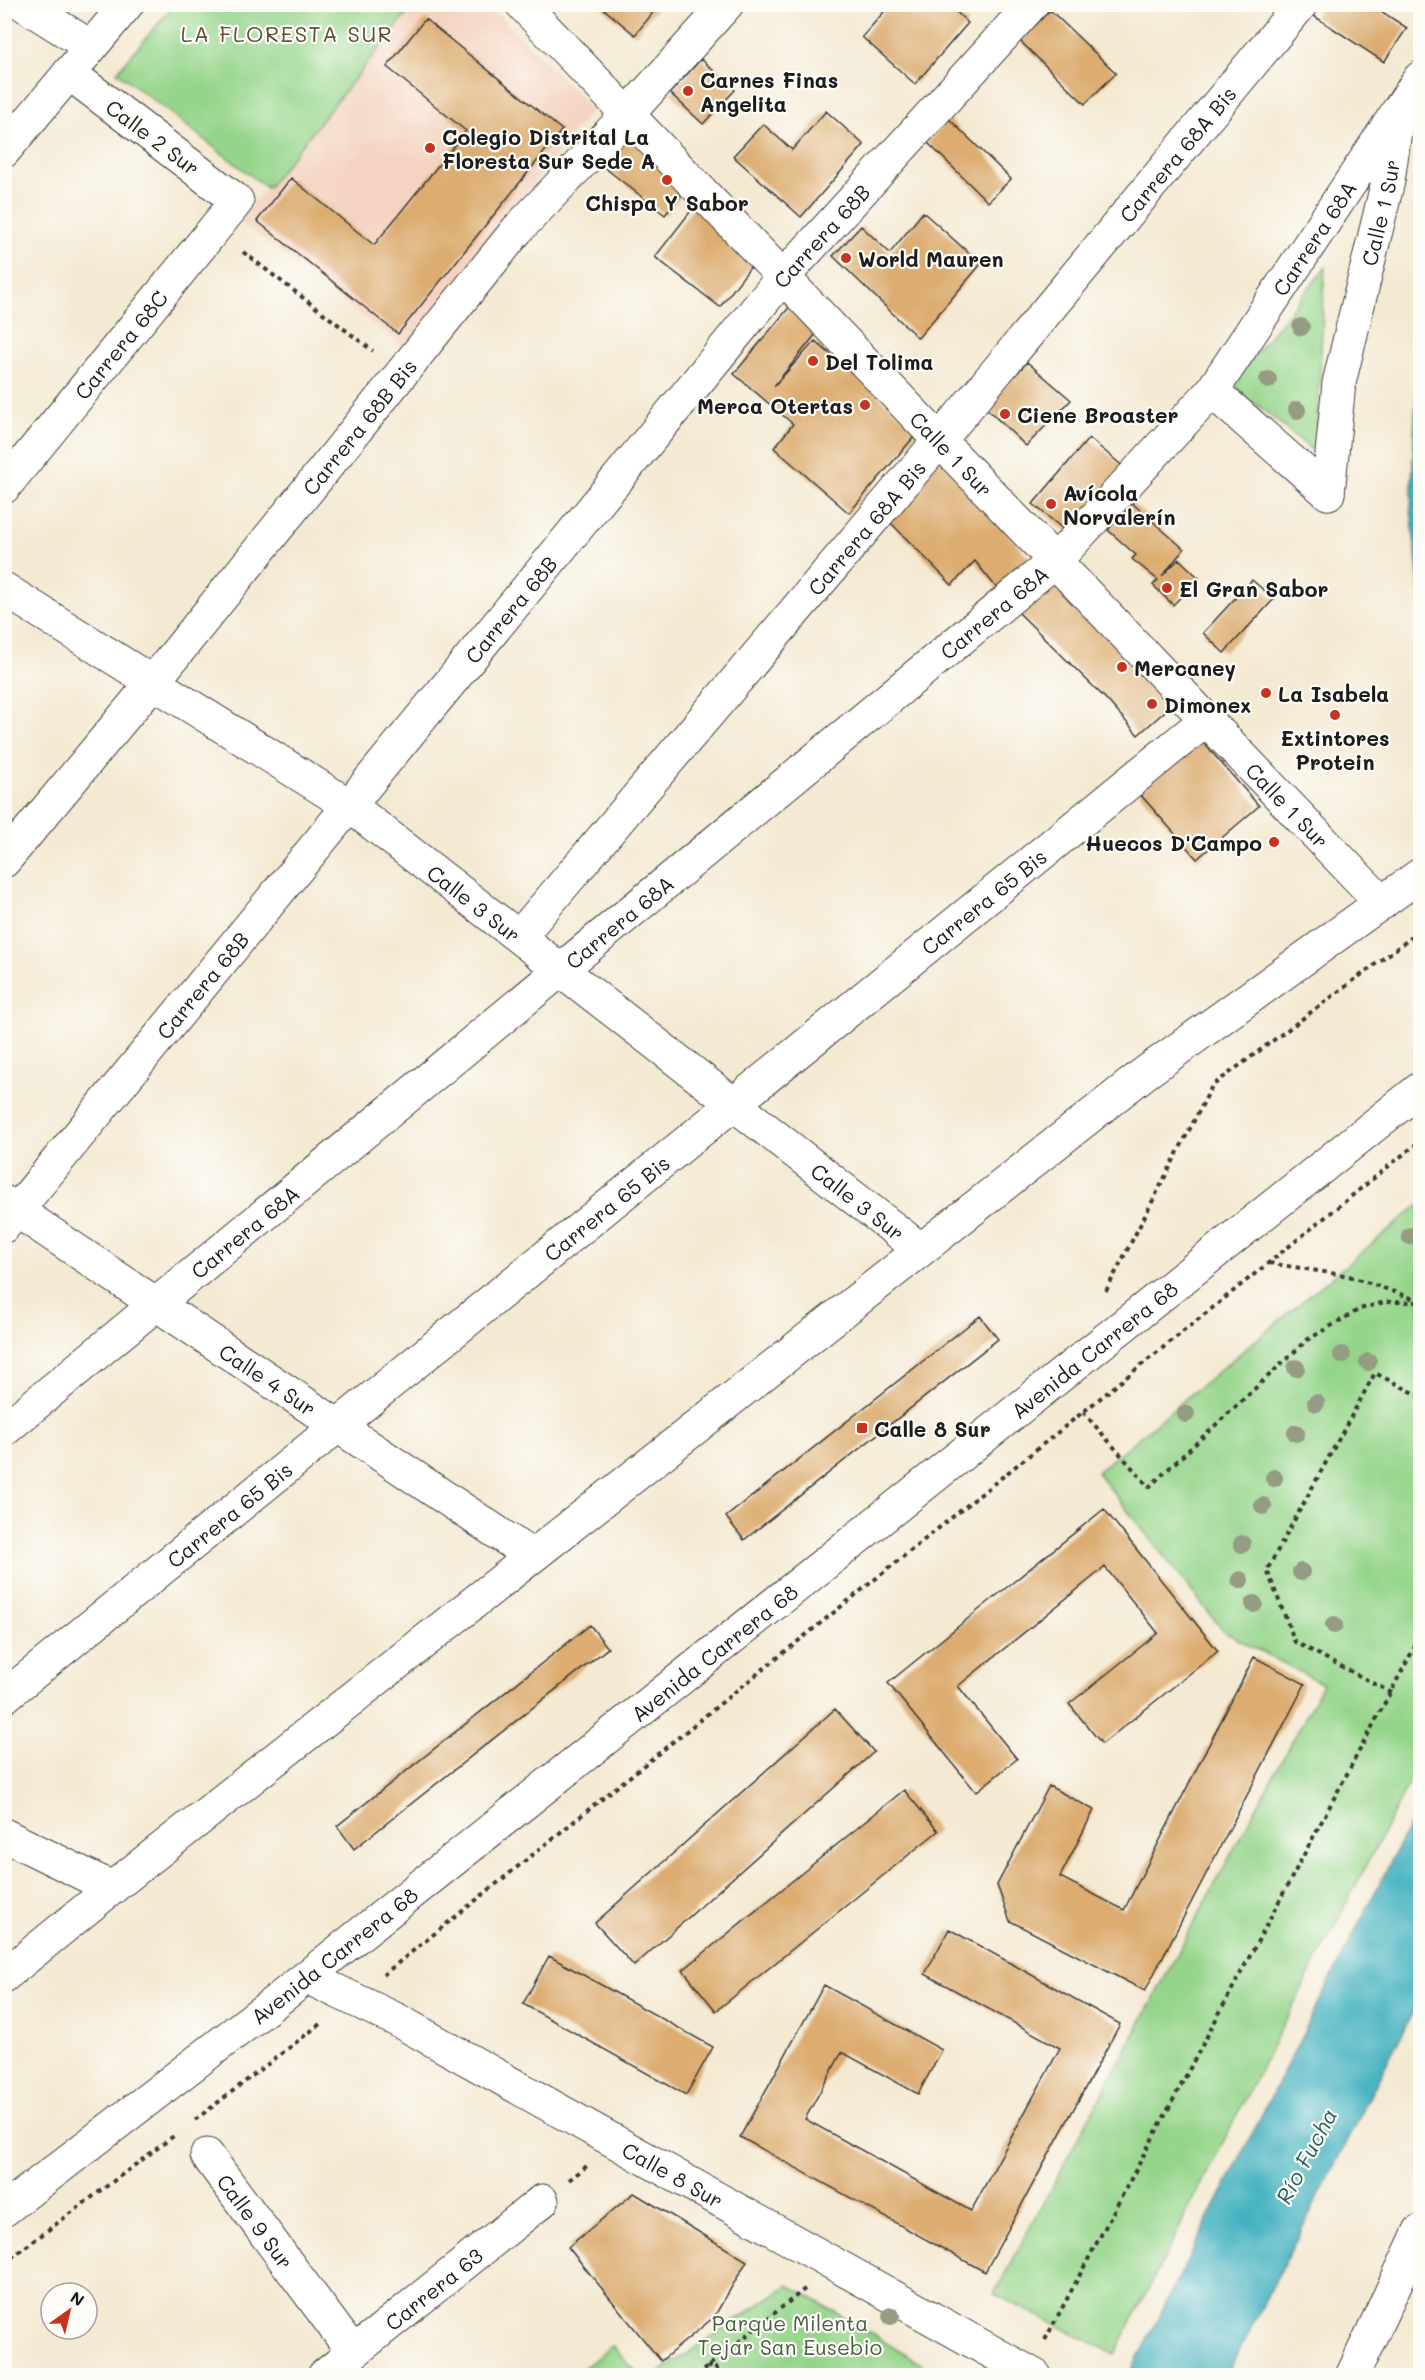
<svg xmlns="http://www.w3.org/2000/svg" width="1425" height="2380" font-family="Mali,sans-serif">
<style>
.built{fill:#f4d3c0}
.green{fill:#95d58b;stroke:#587854;stroke-width:1.5}
.water{fill:#43b1c0;stroke:#30666e;stroke-width:1.5}
.building{fill:#dcac70}
.lines{fill:none;stroke-linecap:round;stroke-linejoin:round}
.minor-casing{stroke:#3c3b37;stroke-width:35}
.major-casing{stroke:#3c3b37;stroke-width:35}
.path{stroke:#3c3b37;stroke-width:4;stroke-dasharray:4.5 4.5;stroke-linecap:butt}
.minor{stroke:#fff;stroke-width:33}
.major{stroke:#fff;stroke-width:33}
.tree{fill:#949c83}
.poi-dot{fill:#c8321e;stroke:#fdfcf7;stroke-width:2}
.labels{text-anchor:middle;dominant-baseline:central;stroke-width:4.5;stroke-linejoin:round;paint-order:stroke}
.poi-label{font-size:21px;font-weight:bold;fill:#1c1c1c;stroke:#fdfcf7;text-anchor:start}
.street-label{font-size:21px;fill:#1c1c1c;stroke:#fdfcf7}
.park-label{font-size:21px;fill:#465d43;stroke:#fdfcf7}
.neighbourhood-label{font-size:22px;letter-spacing:1.5px;fill:#5f4e39;stroke:#fdfcf7}
.water-label{font-size:22px;font-style:italic;fill:#2e5f66;stroke:#fdfcf7}
</style>
<rect width="100%" height="100%" fill="#fdfcf7"/>
<filter id="ink" filterUnits="userSpaceOnUse"><feTurbulence type="fractalNoise" baseFrequency=".0167" numOctaves="2"/><feDisplacementMap in="SourceGraphic" scale="12" xChannelSelector="R" yChannelSelector="G"/><feConvolveMatrix kernelMatrix="1 2 1 2 8 2 1 2 1" color-interpolation-filters="sRGB"/></filter>
<filter id="wash" filterUnits="userSpaceOnUse"><feTurbulence type="fractalNoise" baseFrequency=".008" numOctaves="4" result="noise"/><feDisplacementMap in="SourceGraphic" scale="24" xChannelSelector="R" yChannelSelector="G"/><feGaussianBlur stdDeviation="1.35" result="paint"/><feColorMatrix in="noise" values="0 0 0 0 0 0 0 0 0 0 0 0 0 0 0 0 0 1.4 0 .05"/><feComposite in="paint" operator="in"/></filter>
<g filter="url(#wash)">
<rect width="100%" height="100%" fill="#f4e9d2"/>
<path class="built" d="M414,5H489L592,109L404,348L238,220L267,188Z"/>
<path class="green" d="M175,4H414V5L267,188L117,72Z
M1325,268L1316,453L1231,384Z
M1420,1204V1762L1274,2042L1115,2354L994,2294L1323,1684L1224,1632L1097,1472Z
M788,2285L802,2292L939,2375H655Z
M612,2346L639,2375H575Z"/>
<path class="water" d="M1420,361V592L1411,509L1417,375Z
M1420,1804V1998L1227,2375H1129Z"/>
<g id="blocks">
<path class="building" d="M598,4H660L635,35Z
M891,4H948L968,23L915,84L862,37Z
M1322,4H1370L1407,28L1384,62L1314,16Z
M1050,10L1116,73L1085,104L1020,41Z
M425,19L562,130L398,334L257,221L291,178L374,245L466,131L387,67Z
M701,59L735,90L703,124L670,93Z
M826,111L864,145L801,217L733,156L763,124L792,150Z
M949,119L1011,179L988,202L927,142Z
M625,134L688,186L665,215L600,164Z
M694,207L758,257L720,307L655,257Z
M923,212L981,264L918,338L833,256L861,226L890,253Z
M791,305L820,329L774,386L815,341L919,431L849,513L774,448L793,424L734,374Z
M1027,362L1071,400L1026,446L986,408Z
M1089,438L1125,468L1069,534L1033,504Z
M938,457L983,503L1033,563L999,591L975,561L952,585L887,519Z
M1132,503L1184,549L1162,576L1179,559L1199,578L1173,605L1153,585L1158,580L1132,559L1136,555L1108,530Z
M1050,576L1171,706L1138,735L1106,699L1015,609Z
M1252,580L1274,599L1224,653L1203,633Z
M1201,740L1259,806L1197,859L1139,793Z
M980,1316L998,1339L744,1540L726,1517Z
M1104,1509L1218,1651L1102,1744L1069,1704L1158,1633L1105,1567L958,1686L1017,1759L976,1792L888,1683Z
M590,1625L608,1648L354,1849L337,1826Z
M1254,1657L1305,1684L1145,1991L1010,1921L997,1885L1049,1786L1094,1810L1060,1877L1124,1910Z
M835,1709L874,1752L634,1966L595,1923Z
M904,1790L938,1831L716,2011L683,1970Z
M949,1929L1120,2024L985,2272L740,2137L824,1985L942,2050L918,2094L842,2052L805,2119L971,2211L1060,2048L925,1974Z
M549,1956L713,2047L686,2095L523,2004Z
M634,2193L747,2261L714,2317L661,2361L568,2247Z"/>
</g>
</g>
<g filter="url(#ink)">
<use href="#blocks" fill-opacity="0" stroke="#3c3b37" stroke-width="1.5"/>
<g class="lines">
<defs>
<g id="minor">
<path d="M23,4L91,47"/>
<path id="s1" d="M522,4L1382,903"/>
<path d="M4,151L127,4"/>
<path d="M1212,391L1328,493"/>
<path id="s2" d="M4,487L237,201L69,73"/>
<path id="s3" d="M1328,493L1339,383L1388,181L1396,124"/>
<path id="s4" d="M4,589L350,806L920,1249"/>
<path id="s5" d="M4,861L153,682L517,230L627,115L727,4"/>
<path id="s6" d="M519,937L939,441L1301,4"/>
<path id="s7" d="M4,1202L532,1556"/>
<path id="s8" d="M4,1226L783,277L1032,4"/>
<path id="s9" d="M4,1430L1055,561L1212,391L1420,78"/>
<path id="s10" d="M4,1697L1206,720"/>
<path d="M4,1835L112,1888"/>
<path id="s11" d="M307,1977L397,2020L1035,2376"/>
<path id="s12" d="M207,2155L353,2352"/>
<path id="s13" d="M324,2376L542,2201"/>
<path d="M1352,2376L1420,2231"/>
</g>
<g id="major">
<path d="M4,1976L112,1888L1145,1073L1420,875"/>
<path id="s14" d="M4,2210L285,1994L1420,1089"/>
</g>
</defs>
<use href="#minor" class="minor-casing"/>
<use href="#major" class="major-casing"/>
<path class="path" d="M243,252L373,351
M1269,1263L1349,1276L1417,1300
M1106,1291L1212,1086L1420,931
M1083,1412L1149,1487L1307,1340L1360,1309L1385,1302H1420
M1392,1693L1295,1642L1267,1570L1375,1373L1420,1396
M383,1975L1420,1141
M195,2120L320,2024
M569,2180L587,2166
M4,2263L175,2135
M1045,2340L1420,1637
M696,2376L806,2288
M703,2376L710,2365L729,2376"/>
<use href="#minor" class="minor"/>
<use href="#major" class="major"/>
</g>
<g class="tree">
<circle cx="1301" cy="327" r="9"/>
<circle cx="1268" cy="380" r="9"/>
<circle cx="1297" cy="410" r="9"/>
<circle cx="1410" cy="1236" r="9"/>
<circle cx="1342" cy="1355" r="9"/>
<circle cx="1368" cy="1362" r="9"/>
<circle cx="1296" cy="1368" r="9"/>
<circle cx="1316" cy="1403" r="9"/>
<circle cx="1186" cy="1414" r="9"/>
<circle cx="1296" cy="1433" r="9"/>
<circle cx="1274" cy="1478" r="9"/>
<circle cx="1263" cy="1506" r="9"/>
<circle cx="1242" cy="1544" r="9"/>
<circle cx="1301" cy="1572" r="9"/>
<circle cx="1240" cy="1580" r="9"/>
<circle cx="1254" cy="1604" r="9"/>
<circle cx="1334" cy="1625" r="9"/>
<circle cx="891" cy="2316" r="9"/>
</g>
</g>
<g class="poi-dot">
<circle cx="688" cy="91" r="6"/>
<circle cx="430" cy="148" r="6"/>
<circle cx="667" cy="180" r="6"/>
<circle cx="846" cy="258" r="6"/>
<circle cx="813" cy="361" r="6"/>
<circle cx="865" cy="405" r="6"/>
<circle cx="1005" cy="414" r="6"/>
<circle cx="1051" cy="504" r="6"/>
<circle cx="1167" cy="588" r="6"/>
<circle cx="1122" cy="667" r="6"/>
<circle cx="1266" cy="693" r="6"/>
<circle cx="1152" cy="704" r="6"/>
<circle cx="1335" cy="715" r="6"/>
<circle cx="1274" cy="842" r="6"/>
<rect x="856" y="1422" width="12" height="12" rx="3"/>
</g>
<g class="labels">
<g class="poi-label">
<text x="700" y="79">Carnes Finas<tspan x="700" dy="24">Angelita</tspan></text>
<text x="442" y="136">Colegio Distrital La<tspan x="442" dy="24">Floresta Sur Sede A</tspan></text>
<text x="667" y="202" text-anchor="middle">Chispa Y Sabor</text>
<text x="858" y="258">World Mauren</text>
<text x="825" y="361">Del Tolima</text>
<text x="853" y="405" text-anchor="end">Merca Otertas</text>
<text x="1017" y="414">Ciene Broaster</text>
<text x="1063" y="492">Avícola<tspan x="1063" dy="24">Norvalerín</tspan></text>
<text x="1179" y="588">El Gran Sabor</text>
<text x="1134" y="667">Mercaney</text>
<text x="1278" y="693">La Isabela</text>
<text x="1164" y="704">Dimonex</text>
<text x="1335" y="737" text-anchor="middle">Extintores<tspan x="1335" dy="24">Protein</tspan></text>
<text x="1262" y="842" text-anchor="end">Huecos D'Campo</text>
<text x="874" y="1428">Calle 8 Sur</text>
</g>
<g class="street-label">
<text transform="translate(153 137) rotate(37)">Calle 2 Sur</text>
<text stroke="none"><textPath href="#s6" startOffset="1023">Carrera 68A Bis</textPath></text>
<text stroke="none"><textPath href="#s3" startOffset="286">Calle 1 Sur</textPath></text>
<text stroke="none"><textPath href="#s8" startOffset="1284">Carrera 68B</textPath></text>
<text stroke="none"><textPath href="#s9" startOffset="1779">Carrera 68A</textPath></text>
<text stroke="none"><textPath href="#s2" startOffset="184">Carrera 68C</textPath></text>
<text stroke="none"><textPath href="#s5" startOffset="561">Carrera 68B Bis</textPath></text>
<text stroke="none"><textPath href="#s1" startOffset="622">Calle 1 Sur</textPath></text>
<text stroke="none"><textPath href="#s6" startOffset="537">Carrera 68A Bis</textPath></text>
<text stroke="none"><textPath href="#s8" startOffset="798">Carrera 68B</textPath></text>
<text stroke="none"><textPath href="#s9" startOffset="1284">Carrera 68A</textPath></text>
<text stroke="none"><textPath href="#s1" startOffset="1108">Calle 1 Sur</textPath></text>
<text stroke="none"><textPath href="#s4" startOffset="566">Calle 3 Sur</textPath></text>
<text stroke="none"><textPath href="#s10" startOffset="1262">Carrera 65 Bis</textPath></text>
<text stroke="none"><textPath href="#s9" startOffset="798">Carrera 68A</textPath></text>
<text stroke="none"><textPath href="#s8" startOffset="312">Carrera 68B</textPath></text>
<text stroke="none"><textPath href="#s4" startOffset="1052">Calle 3 Sur</textPath></text>
<text stroke="none"><textPath href="#s10" startOffset="776">Carrera 65 Bis</textPath></text>
<text stroke="none"><textPath href="#s9" startOffset="312">Carrera 68A</textPath></text>
<text stroke="none"><textPath href="#s14" startOffset="1389">Avenida Carrera 68</textPath></text>
<text stroke="none"><textPath href="#s7" startOffset="318">Calle 4 Sur</textPath></text>
<text stroke="none"><textPath href="#s10" startOffset="290">Carrera 65 Bis</textPath></text>
<text stroke="none"><textPath href="#s14" startOffset="903">Avenida Carrera 68</textPath></text>
<text stroke="none"><textPath href="#s14" startOffset="417">Avenida Carrera 68</textPath></text>
<text stroke="none"><textPath href="#s11" startOffset="416">Calle 8 Sur</textPath></text>
<text stroke="none"><textPath href="#s12" startOffset="82">Calle 9 Sur</textPath></text>
<text stroke="none"><textPath href="#s13" startOffset="140">Carrera 63</textPath></text>
</g>
<g class="park-label">
<text x="790" y="2322">Parque Milenta<tspan x="790" dy="24">Tejar San Eusebio</tspan></text>
</g>
<g class="neighbourhood-label">
<text x="287" y="33">LA FLORESTA SUR</text>
</g>
<g class="water-label">
<text transform="translate(1306 2156) rotate(-62)">Río Fucha</text>
</g>
</g>
<rect width="1425" height="2380" fill="none" stroke="#fdfcf7" stroke-width="24"/>
<g transform="translate(69 2311) rotate(34)"><circle r="28" fill="#fdfcf7" stroke="#a3a29f" stroke-width="1.5"/>
<path d="M0-4.5L10 22L0 15L-10 22Z" fill="#c8321e"/>
<text y="-9" font-size="16" font-weight="bold" text-anchor="middle" fill="#1c1c1c">N</text>
</g>
</svg>
